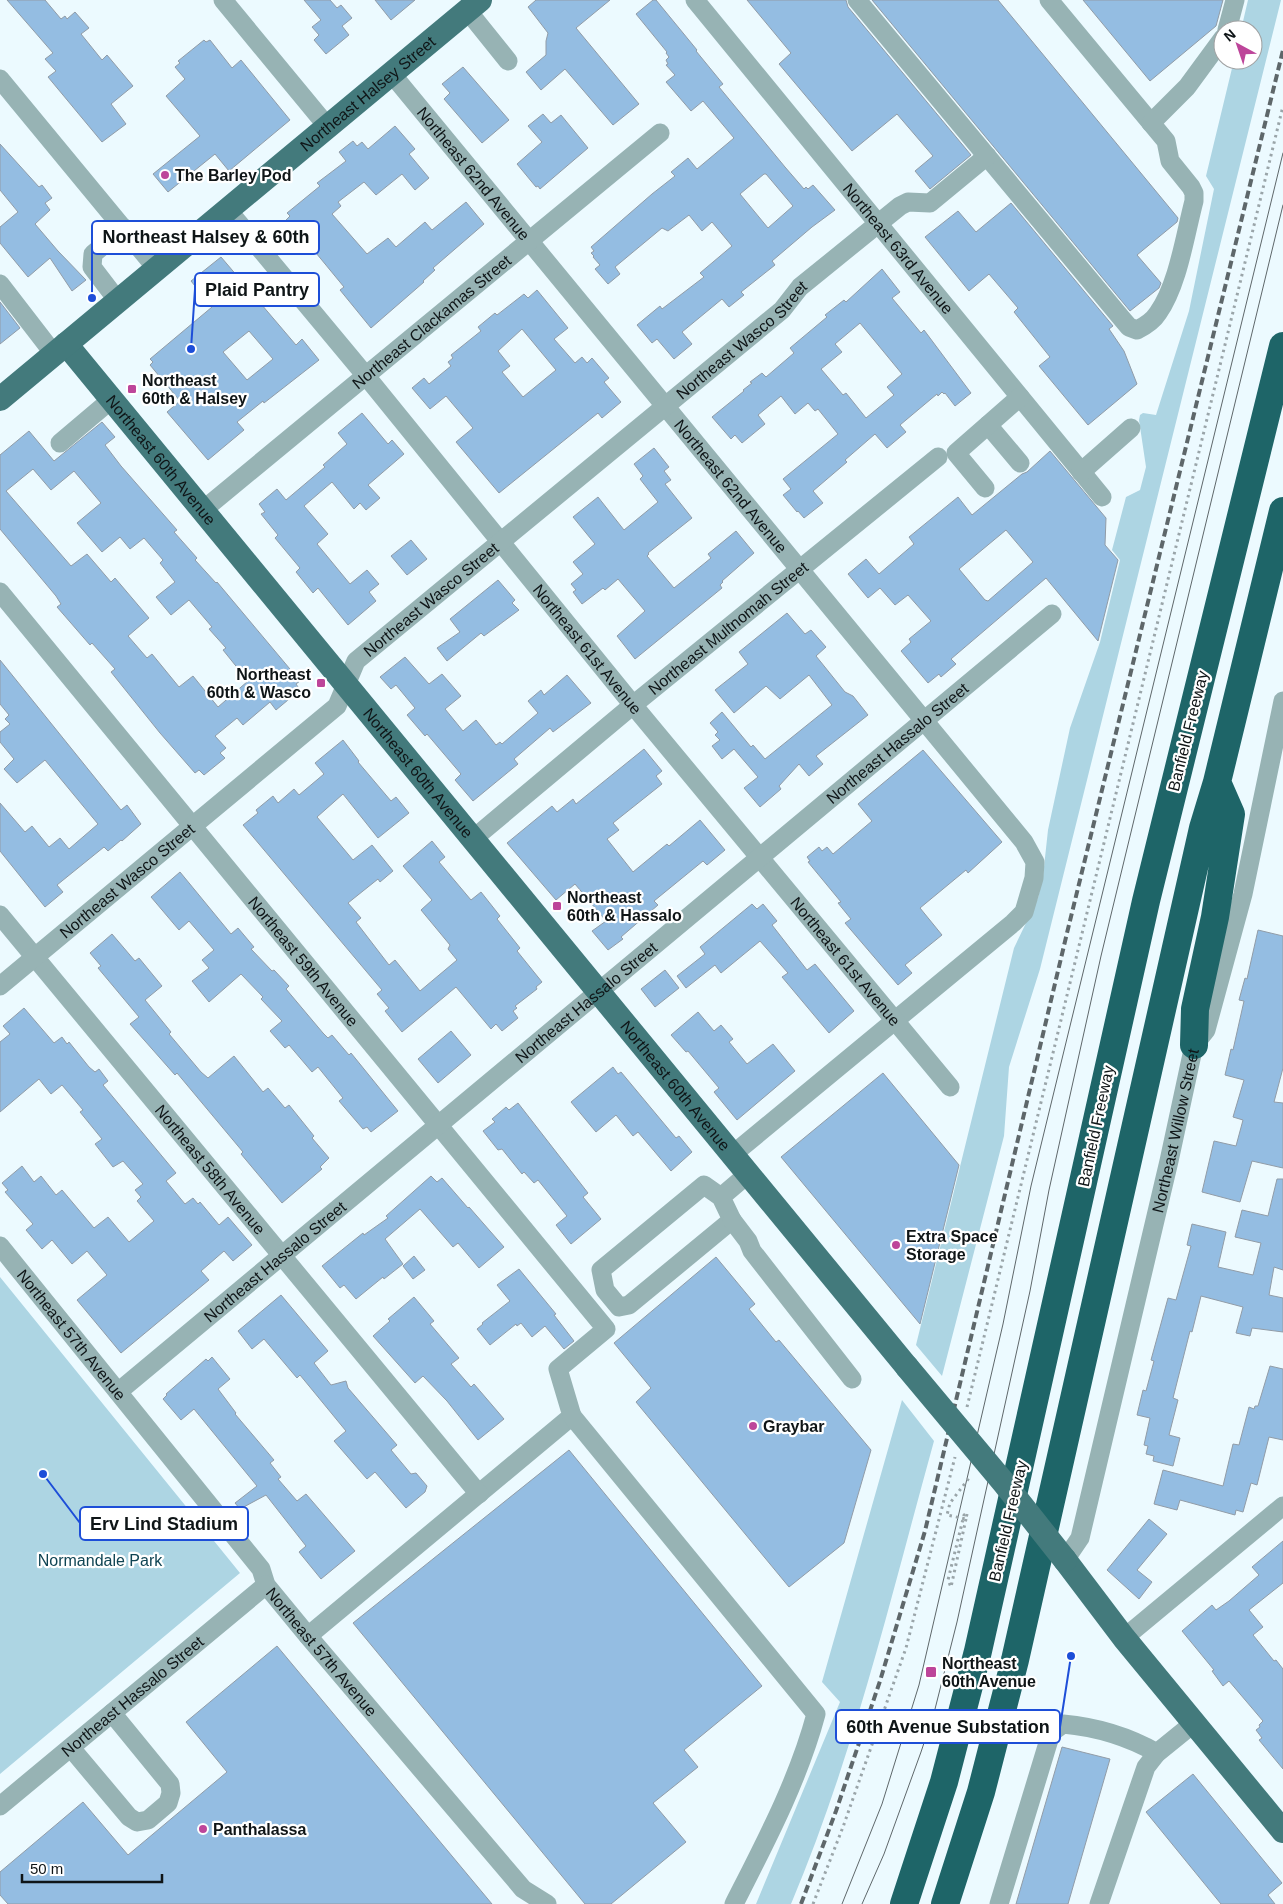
<svg xmlns="http://www.w3.org/2000/svg" width="1283" height="1904" font-family="Helvetica,sans-serif">
<style>
.green{fill:#add5e3}
.building{fill:#94bde2;stroke:#919ca7;fill-rule:evenodd}
.lines{fill:none;stroke-linecap:round;stroke-linejoin:round}
.path{stroke:#9aa5a9;stroke-width:3;stroke-dasharray:2.5 4;stroke-linecap:butt}
.minor{stroke:#97b3b4;stroke-width:19}
.major{stroke:#437a7c;stroke-width:24}
.highway{stroke:#1e6568;stroke-width:28}
.tram{stroke:#5e676a;stroke-width:1}
.rail{stroke:#5e676a;stroke-width:4;stroke-dasharray:8 4;stroke-linecap:butt}
.path-bridge{stroke:#9aa5a9;stroke-width:3;stroke-dasharray:2.5 4;stroke-linecap:butt}
.major-bridge{stroke:#437a7c;stroke-width:24}
.poi-dot{fill:#bd459a;stroke:#fff;stroke-width:2}
.labels{text-anchor:middle;dominant-baseline:central;stroke-width:4.5;stroke-linejoin:round;paint-order:stroke}
.street-label{font-size:16px;fill:#0f1517;stroke:#fff}
.poi-label{font-size:16px;font-weight:bold;fill:#0f1517;stroke:#fff;text-anchor:start}
.park-label{font-size:16px;fill:#0f4453;stroke:#fff}
.leader{fill:none;stroke:#1d4ed8;stroke-width:2}
.callout-dot{fill:#1d4ed8;stroke:#fff;stroke-width:2}
.callout{fill:#fff;stroke:#1d4ed8;stroke-width:2}
.callout-label{font-size:18px;text-anchor:middle;font-weight:bold;fill:#0f1517}
</style>
<rect width="100%" height="100%" fill="#ecfaff"/>
<path class="green" d="M1248,0H1281L1040,969L1009,1067L1004,1136L942,1376L916,1345L1014,948L1038,898L1043,876L1048,830L1070,728L1100,642L1120,560L1112,550L1126,497L1140,490L1146,467L1139,420L1140,415L1143,413L1156,415L1189,311L1214,189L1206,176L1234,60H1253V30H1241Z
M0,1277L240,1573L0,1774Z
M902,1400L934,1441C891,1596 854,1755 791,1904H756L840,1702L822,1682Z"/>
<path class="building" d="M7,0H45L61,19L65,16L67,19L75,12L89,28L81,34L102,60L107,55L133,86L111,104L126,124L102,142L48,77L56,71L45,59L53,53Z
M304,0H330L337,8L341,5L352,18L342,26L349,35L326,54L314,40L319,35L312,27L321,20Z
M375,0H415L391,20Z
M536,0H610L576,28L639,104L613,125L565,69L541,90L526,72L546,55V41L548,33L528,7Z
M653,0H656L697,50L696,51L723,84L719,87L785,167L804,189L806,187L808,189L813,185L835,210L812,227L772,261L775,265L741,292L744,295L729,307L722,299L682,332L692,344L674,359L657,339L652,343L637,325L660,306L662,309L704,277L700,273L732,246L712,222L702,231L689,215L668,231L662,228L615,267L620,274L608,284L595,269L600,265L593,257L594,256L591,253L594,251L591,247L652,194L675,176L671,172L688,158L697,169L734,138L703,101L691,111L666,82L675,75L666,65L668,64L666,60L669,57L666,53L667,52L636,14ZM764,174H766L793,206L768,228L740,194Z
M747,0H846L848,7L971,155L930,189L915,171L933,156L897,114L852,151L779,64L791,53Z
M872,0H998L1178,218L1177,222L1137,255L1161,283L1159,288L1130,311Z
M1083,0H1223L1216,26L1150,81Z
M204,40L206,42L210,40L232,68L241,60L290,120L229,171L215,154L168,192L153,174L200,136L166,96L185,79L175,67L180,63L178,61Z
M463,67L509,120L482,143L444,99L450,93L442,84Z
M543,114L551,123L561,115L588,148L540,189L538,186L536,187L517,164L542,142L528,126Z
M395,126L415,149L409,154L429,178L415,190L402,174L376,195L364,182L338,202L341,206L332,214L367,254L388,238L396,247L425,222L432,230L466,202L484,224L433,268L435,270L423,281L424,282L371,328L340,290L344,287L307,242L301,238L286,220L290,216L287,213L320,186L317,183L346,161L339,152L353,141L357,146L362,142L368,149Z
M0,144L39,187L42,185L52,198L45,203L50,210L35,224L58,251L86,280L72,291L50,258L28,277L0,243V227L18,212L0,190Z
M1011,203L1113,326L1109,329L1124,351L1137,384L1088,425L1039,366L1050,357L1014,312L1018,308L989,274L969,291L925,237L958,211L976,232Z
M221,257L296,345L302,339L319,360L264,403L263,401L237,422L244,430L208,460L167,412L180,401L150,365L153,362L150,359L212,307L191,281ZM249,331L273,359L247,380L223,352Z
M882,269L900,292L892,298L921,333L924,330L971,393L955,406L945,393L944,394L942,392L938,396L937,394L900,425L906,432L887,448L875,434L845,460L847,462L813,491L823,503L804,518L798,511L797,512L783,495L791,489L783,479L838,434L818,409L815,411L808,403L795,414L781,396L758,415L765,424L742,443L735,435L731,439L712,417L744,391L743,390L752,383L750,382L762,373L766,377L794,353L790,348L827,317L825,315L844,300L846,302ZM860,323L902,374L887,387L894,395L866,418L846,393L843,395L821,369L842,352L835,344Z
M537,290L568,328L554,339L575,363L582,357L587,363L592,358L609,378L604,382L621,402L602,418L598,413L499,493L456,442L473,428L446,396L430,409L412,388L424,378L429,384L451,366L448,362L453,358L451,355L481,331L478,327L495,313L497,315L524,294L528,298ZM522,329L556,370L523,397L502,372L510,366L498,351Z
M0,302L20,328L0,344Z
M362,413L388,444L392,440L404,454L368,485L380,498L366,510L360,503L354,509L332,482L304,506L328,534L317,544L350,584L367,570L379,584L369,592L376,601L348,625L318,588L313,593L296,572L300,568L275,538L278,535L261,514L265,512L259,504L277,489L286,500L325,467L323,465L347,444L338,433Z
M102,422L115,437L105,445L121,466L177,530L174,532L197,558L195,560L216,583L217,582L300,681L296,684L300,690L276,710L270,702L243,725L237,718L215,736L226,748L220,753L225,758L204,775L199,770L195,773L160,733L111,672L115,669L92,643L90,645L57,607L61,604L56,596L0,529V455L29,431L54,461ZM33,469L51,490L74,471L101,503L77,523L102,552L120,537L130,549L144,538L163,560L160,563L175,582L156,597L171,615L189,600L212,627L209,629L226,648L223,650L248,681L218,707L193,676L179,687L152,654L147,658L128,636L149,618L115,578L111,582L87,554L71,566L6,491Z
M654,448L669,467L664,471L671,480L665,484L692,518L648,553L649,554L647,556L674,588L711,558L708,554L736,531L754,553L722,581L723,582L720,585L722,588L635,659L617,636L645,611L618,579L605,590L603,588L582,604L573,592L576,590L571,584L583,574L573,562L595,544L573,517L598,497L624,530L658,502L640,479L643,476L634,464Z
M1050,451L1106,518L1105,545L1118,560L1098,641L1046,578L951,659L956,664L941,677L939,674L928,683L901,651L911,642L909,639L931,621L908,595L895,605L880,588L868,598L848,574L866,559L879,574L914,544L909,537L958,497L972,515L1022,474L1027,472ZM1006,530L1033,562L988,601L985,600L959,569Z
M411,540L427,559L407,575L391,556Z
M498,580L515,600L512,603L519,610L484,636L481,633L447,661L437,648L460,632L450,619Z
M787,613L805,634L811,630L826,647L816,656L845,692L853,696L868,715L816,756L823,764L809,776L799,764L779,786L781,789L760,807L744,788L758,777L734,749L722,759L712,746L720,740L715,735L718,732L710,723L722,712L751,747L753,745L765,759L832,705L809,675L780,699L766,686L734,713L715,690L748,664L739,652Z
M405,657L429,684L442,674L461,696L445,709L463,731L476,720L496,745L500,742L502,744L538,713L528,701L541,690L544,695L567,675L591,703L553,732L550,728L514,759L518,764L473,801L455,780L461,774L427,734L425,736L407,715L415,708L396,685L391,689L380,677Z
M0,660L121,810L127,805L141,824L122,841L121,840L108,851L104,847L57,885L63,892L45,907L0,851V803L25,832L32,826L49,847L60,838L69,849L98,824L45,760L17,783L4,769L14,759L0,742V732L10,724L5,719L9,715L0,704Z
M343,740L359,761L358,762L391,801L396,797L409,813L378,838L343,794L317,817L353,860L372,845L393,871L380,882L378,879L348,903L361,918L356,922L389,965L395,960L420,991L457,960L448,949L450,945L421,910L432,900L403,866L432,841L445,857L439,862L471,900L481,892L500,916L497,919L520,948L517,951L542,982L536,987L537,989L515,1006L517,1008L513,1011L518,1018L502,1031L496,1024L491,1029L456,987L402,1032L385,1011L389,1008L377,994L382,990L243,825L258,813L256,810L273,796L278,803L294,789L299,795L324,774L315,763Z
M644,749L662,771L656,776L662,784L613,823L619,830L607,839L633,872L667,844L669,846L700,820L725,850L707,865L703,861L654,901L658,905L621,937L623,939L608,950L592,931L606,921L575,884L556,900L507,843L552,806L557,812L573,799L576,804Z
M923,750L1002,842L968,873L966,870L920,908L942,935L905,965L912,973L898,985L845,923L851,919L838,903L841,902L808,862L810,861L807,857L819,847L822,851L827,847L833,854L872,821L858,804Z
M180,872L231,934L238,928L254,947L251,949L272,971L274,970L289,986L286,989L323,1033L328,1038L332,1035L349,1055L351,1053L398,1111L371,1132L367,1127L363,1129L339,1101L343,1098L318,1067L312,1072L289,1045L285,1048L270,1031L282,1021L261,999L263,997L241,974L209,1002L192,981L209,968L202,960L214,950L189,921L179,930L151,897Z
M752,904L757,909L763,904L777,921L772,925L807,970L815,964L854,1011L829,1033L782,977L788,973L760,941L721,973L715,965L686,988L677,976L705,954L700,947Z
M1258,930L1283,936V1068L1274,1102L1283,1103V1168L1252,1161L1240,1202L1202,1192L1214,1141L1236,1146L1243,1120L1233,1117L1244,1080L1225,1075L1231,1049L1233,1050L1244,1001L1239,1000L1245,978L1247,979Z
M112,934L135,961L139,958L162,986L145,1000L171,1032L169,1034L201,1072L208,1078L234,1056L263,1092L268,1088L285,1108L289,1105L314,1136L312,1138L329,1158L320,1167L322,1169L282,1203L241,1154L243,1152L177,1073L175,1075L130,1024L139,1017L98,968L101,966L90,953Z
M665,970L679,988L655,1007L641,989Z
M24,1008L54,1043L62,1037L67,1044L69,1042L89,1067L95,1072L99,1069L108,1081L103,1085L176,1173L166,1181L185,1204L193,1198L198,1204L200,1202L219,1225L228,1217L252,1245L233,1261L224,1251L201,1271L209,1280L121,1353L77,1300L107,1275L87,1251L72,1264L52,1240L42,1249L26,1230L33,1224L5,1192L8,1190L2,1183L22,1166L34,1182L41,1176L56,1195L62,1190L94,1228L108,1217L129,1242L154,1221L137,1201L141,1197L135,1190L143,1184L123,1161L113,1167L95,1144L102,1139L80,1112L83,1110L62,1085L51,1094L39,1079L0,1112V1042L10,1034L3,1026Z
M698,1012L714,1031L721,1025L733,1039L729,1042L747,1064L773,1044L795,1071L737,1120L714,1092L719,1088L688,1051L686,1052L671,1035Z
M451,1031L471,1055L438,1083L418,1059Z
M613,1067L618,1074L621,1072L676,1138L679,1136L692,1152L671,1171L638,1132L633,1136L616,1115L596,1132L571,1102Z
M883,1073L959,1165L920,1324L781,1157Z
M518,1103L588,1193L583,1197L601,1219L571,1244L556,1225L567,1216L538,1180L534,1183L524,1172L522,1174L502,1149L498,1150L483,1131L495,1122L492,1119L506,1107L509,1110Z
M431,1176L437,1182L442,1178L468,1208L469,1207L504,1247L479,1268L458,1243L453,1247L420,1209L385,1239L403,1264L384,1279L383,1277L356,1299L344,1285L340,1288L322,1266L363,1233L364,1235L388,1218L386,1216Z
M1277,1179H1283V1270L1274,1267L1269,1295L1283,1298V1332L1252,1328L1250,1336L1236,1333L1243,1307L1201,1296L1192,1332L1190,1331L1173,1398L1178,1400L1169,1435L1180,1438L1173,1466L1153,1461L1154,1456L1146,1454L1148,1446L1144,1445L1150,1418L1137,1415L1143,1390L1146,1391L1154,1361L1151,1360L1168,1298L1176,1300L1191,1246L1187,1245L1192,1224L1226,1232L1218,1267L1253,1275L1261,1243L1235,1237L1242,1210L1268,1216Z
M414,1256L425,1270L413,1279L403,1266Z
M716,1257L755,1304L749,1309L776,1342L779,1340L871,1450L844,1543L789,1587L636,1402L651,1388L614,1343Z
M519,1269L556,1314L554,1315L574,1341L564,1349L545,1326L532,1337L521,1323L517,1326L516,1324L490,1345L477,1329L483,1324L482,1323L510,1301L497,1285Z
M281,1295L328,1351L314,1363L331,1385L346,1381L348,1388L397,1445L391,1450L411,1474L416,1473L427,1486L425,1492L406,1508L375,1472L367,1479L334,1441L346,1431L300,1375L297,1378L264,1339L252,1349L238,1331Z
M414,1297L434,1321L430,1324L459,1358L451,1364L471,1387L474,1384L504,1419L478,1440L447,1401L423,1376L415,1383L373,1336L390,1321L388,1319Z
M212,1357L230,1379L218,1389L236,1413L235,1414L274,1460L270,1463L281,1477L278,1479L297,1501L306,1494L355,1551L321,1579L299,1552L306,1546L266,1495L240,1509L235,1503L257,1486L194,1409L181,1420L163,1399L167,1395L166,1394L189,1374L206,1359L208,1361Z
M1270,1366L1283,1369V1440L1269,1437L1257,1485L1251,1483L1243,1512L1236,1510L1235,1515L1180,1500L1177,1510L1154,1504L1163,1470L1223,1486L1233,1444L1239,1445L1249,1407L1254,1409L1255,1406H1258Z
M569,1450L762,1686L684,1750L698,1767L653,1803L686,1842L611,1904H585L353,1623Z
M1149,1519L1167,1534L1137,1570L1152,1582L1139,1599L1107,1570Z
M1283,1541V1583L1249,1610L1263,1627L1253,1635L1274,1661L1276,1660L1283,1669V1769L1259,1740L1262,1738L1256,1730L1260,1727L1259,1725L1263,1721L1229,1681L1223,1686L1212,1671L1214,1670L1182,1631L1212,1605L1216,1610L1229,1601L1259,1575L1252,1567Z
M277,1646L492,1904H8L0,1895V1872L83,1802L128,1855L227,1772L186,1722Z
M1062,1747L1110,1759L1068,1904H1016Z
M1193,1774L1282,1883L1268,1895L1275,1904H1221L1146,1812Z"/>
<g class="lines">
<path class="path" d="M967,1407L1283,106
M966,1519L951,1587L948,1580L964,1515L967,1514
M813,1904L843,1827L906,1648L955,1457"/>
<g class="minor">
<path d="M223,0L327,126"/>
<path id="s1" d="M695,0L1102,497"/>
<path d="M857,0L1123,320L1129,327L1137,330C1145,326 1153,321 1158,313C1178,285 1185,235 1194,201V193L1191,187L1170,161L1166,141L1049,0"/>
<path d="M467,10L508,61"/>
<path d="M1227,30L1235,0"/>
<path id="s2" d="M391,73L1024,842L1035,862L1034,878L1024,912L1013,923L732,1155"/>
<path d="M0,79L156,268"/>
<path d="M1151,123L1187,87L1223,38"/>
<path id="s3" d="M227,209L366,376L633,705L950,1087"/>
<path d="M0,284L54,354"/>
<path d="M118,301L92,267L93,254L124,228"/>
<path d="M988,425L1020,463"/>
<path d="M60,443L112,399"/>
<path d="M1081,472L1131,428"/>
<path d="M985,488L956,453L1020,397"/>
<path id="s4" d="M203,510L660,133"/>
<path id="s5" d="M0,592L606,1329L558,1369L572,1416L308,1636"/>
<path id="s6" d="M473,839L633,705L938,457"/>
<path id="s7" d="M0,915L479,1494"/>
<path id="s8" d="M0,986L337,706L356,661L782,310L800,287L900,206L908,202L930,203L987,156"/>
<path d="M721,1197L732,1220L629,1305L619,1307L605,1290L601,1270L704,1185L721,1197L748,1174"/>
<path d="M732,1220L748,1241L752,1251L852,1379"/>
<path id="s9" d="M0,1246L261,1569L266,1585L308,1636L523,1889L547,1904"/>
<path id="s10" d="M118,1392L1052,614"/>
<path d="M572,1416L816,1714C798,1781 765,1843 734,1904"/>
<path id="s11" d="M1065,1560L1080,1538L1169,1161L1194,1045L1206,1030L1243,894L1283,701"/>
<path d="M1124,1638L1283,1506"/>
<path d="M71,1748L129,1817L137,1822L148,1820L168,1803L171,1793L170,1784L112,1713"/>
<path id="s12" d="M0,1806L266,1585"/>
<path d="M999,1904L1051,1733L1063,1724C1096,1727 1129,1737 1157,1753"/>
<path d="M1099,1904L1146,1767L1157,1753L1194,1723"/>
</g>
<g class="major">
<path id="s13" d="M66,344L907,1367"/>
<path id="s14" d="M0,399L480,0"/>
<path d="M1065,1560L1124,1638L1283,1831"/>
</g>
<path class="highway" d="M1194,1045L1195,1009L1215,917L1231,814L1217,782
M904,1904L944,1782L978,1651L1146,901L1283,346
M945,1904L981,1792L1015,1660L1203,828L1217,782L1283,511"/>
<path class="tram" d="M842,1904L882,1804L919,1685L1003,1324L1031,1186L1283,153
M862,1904L884,1854L921,1752L934,1713L957,1622L1030,1291L1049,1190L1101,956L1283,205"/>
<path class="rail" d="M801,1904L836,1811L880,1681L925,1531L1067,933L1283,50"/>
<path class="path-bridge" d="M967,1514L966,1519L947,1515L950,1503L969,1478"/>
<path class="major-bridge" d="M907,1367L1004,1483L1065,1560"/>
</g>
<g class="poi-dot">
<circle cx="165" cy="175" r="5"/>
<rect x="127" y="384" width="10" height="10" rx="2.5"/>
<rect x="316" y="678" width="10" height="10" rx="2.5"/>
<rect x="552" y="901" width="10" height="10" rx="2.5"/>
<circle cx="896" cy="1245" r="5"/>
<circle cx="753" cy="1426" r="5"/>
<rect x="925" y="1666" width="12" height="12" rx="2.5"/>
<circle cx="203" cy="1829" r="5"/>
</g>
<g class="labels">
<g class="street-label">
<text stroke="none"><textPath href="#s14" startOffset="478">Northeast Halsey Street</textPath></text>
<text stroke="none"><textPath href="#s2" startOffset="130">Northeast 62nd Avenue</textPath></text>
<text stroke="none"><textPath href="#s1" startOffset="321">Northeast 63rd Avenue</textPath></text>
<text stroke="none"><textPath href="#s4" startOffset="296">Northeast Clackamas Street</textPath></text>
<text stroke="none"><textPath href="#s8" startOffset="989">Northeast Wasco Street</textPath></text>
<text stroke="none"><textPath href="#s13" startOffset="150">Northeast 60th Avenue</textPath></text>
<text stroke="none"><textPath href="#s2" startOffset="535">Northeast 62nd Avenue</textPath></text>
<text stroke="none"><textPath href="#s8" startOffset="584">Northeast Wasco Street</textPath></text>
<text stroke="none"><textPath href="#s6" startOffset="331">Northeast Multnomah Street</textPath></text>
<text stroke="none"><textPath href="#s3" startOffset="569">Northeast 61st Avenue</textPath></text>
<text transform="translate(1188 731) rotate(-76)">Banfield Freeway</text>
<text stroke="none"><textPath href="#s10" startOffset="1014">Northeast Hassalo Street</textPath></text>
<text stroke="none"><textPath href="#s13" startOffset="555">Northeast 60th Avenue</textPath></text>
<text stroke="none"><textPath href="#s8" startOffset="165">Northeast Wasco Street</textPath></text>
<text stroke="none"><textPath href="#s5" startOffset="478">Northeast 59th Avenue</textPath></text>
<text stroke="none"><textPath href="#s3" startOffset="974">Northeast 61st Avenue</textPath></text>
<text stroke="none"><textPath href="#s10" startOffset="609">Northeast Hassalo Street</textPath></text>
<text stroke="none"><textPath href="#s13" startOffset="960">Northeast 60th Avenue</textPath></text>
<text transform="translate(1096 1126) rotate(-78)">Banfield Freeway</text>
<text stroke="none"><textPath href="#s11" startOffset="445">Northeast Willow Street</textPath></text>
<text stroke="none"><textPath href="#s7" startOffset="330">Northeast 58th Avenue</textPath></text>
<text stroke="none"><textPath href="#s10" startOffset="204">Northeast Hassalo Street</textPath></text>
<text stroke="none"><textPath href="#s9" startOffset="114">Northeast 57th Avenue</textPath></text>
<text transform="translate(1008 1521) rotate(-77)">Banfield Freeway</text>
<text stroke="none"><textPath href="#s9" startOffset="519">Northeast 57th Avenue</textPath></text>
<text stroke="none"><textPath href="#s12" startOffset="172">Northeast Hassalo Street</textPath></text>
</g>
<g class="poi-label">
<text x="175" y="175">The Barley Pod</text>
<text x="142" y="380">Northeast<tspan x="142" dy="18">60th &amp; Halsey</tspan></text>
<text x="311" y="674" text-anchor="end">Northeast<tspan x="311" dy="18">60th &amp; Wasco</tspan></text>
<text x="567" y="897">Northeast<tspan x="567" dy="18">60th &amp; Hassalo</tspan></text>
<text x="906" y="1236">Extra Space<tspan x="906" dy="18">Storage</tspan></text>
<text x="763" y="1426">Graybar</text>
<text x="942" y="1663">Northeast<tspan x="942" dy="18">60th Avenue</tspan></text>
<text x="213" y="1829">Panthalassa</text>
</g>
<g class="park-label">
<text x="100" y="1560">Normandale Park</text>
</g>
</g>
<path class="leader" d="M92 298L92 237M191 349L195 289M43 1474L80 1523M1071 1656L1060 1727"/>
<g class="callout-dot">
<circle cx="92" cy="298" r="5"/>
<circle cx="191" cy="349" r="5"/>
<circle cx="43" cy="1474" r="5"/>
<circle cx="1071" cy="1656" r="5"/>
</g>
<g class="callout">
<rect x="92" y="221" width="227" height="33" rx="5"/>
<rect x="195" y="273" width="124" height="33" rx="5"/>
<rect x="80" y="1507" width="168" height="33" rx="5"/>
<rect x="836" y="1710" width="224" height="33" rx="5"/>
</g>
<g class="callout-label">
<text x="206" y="243">Northeast Halsey &amp; 60th</text>
<text x="257" y="296">Plaid Pantry</text>
<text x="164" y="1530">Erv Lind Stadium</text>
<text x="948" y="1733">60th Avenue Substation</text>
</g>
<g transform="translate(1238 45) rotate(320)"><circle r="24" fill="#ffffff" stroke="#9fa1a2"/>
<path d="M0-4L9 19L0 12L-9 19Z" fill="#bd459a"/>
<text y="-8" font-size="14" font-weight="bold" text-anchor="middle" fill="#0f1517">N</text>
</g>
<path d="M22 1874v8h140v-8" fill="none" stroke="#0f1517" stroke-width="2.5"/>
<text x="30" y="1874" font-size="15" fill="#0f1517" stroke="#ffffff" stroke-width="4" paint-order="stroke">50 m</text>
</svg>
